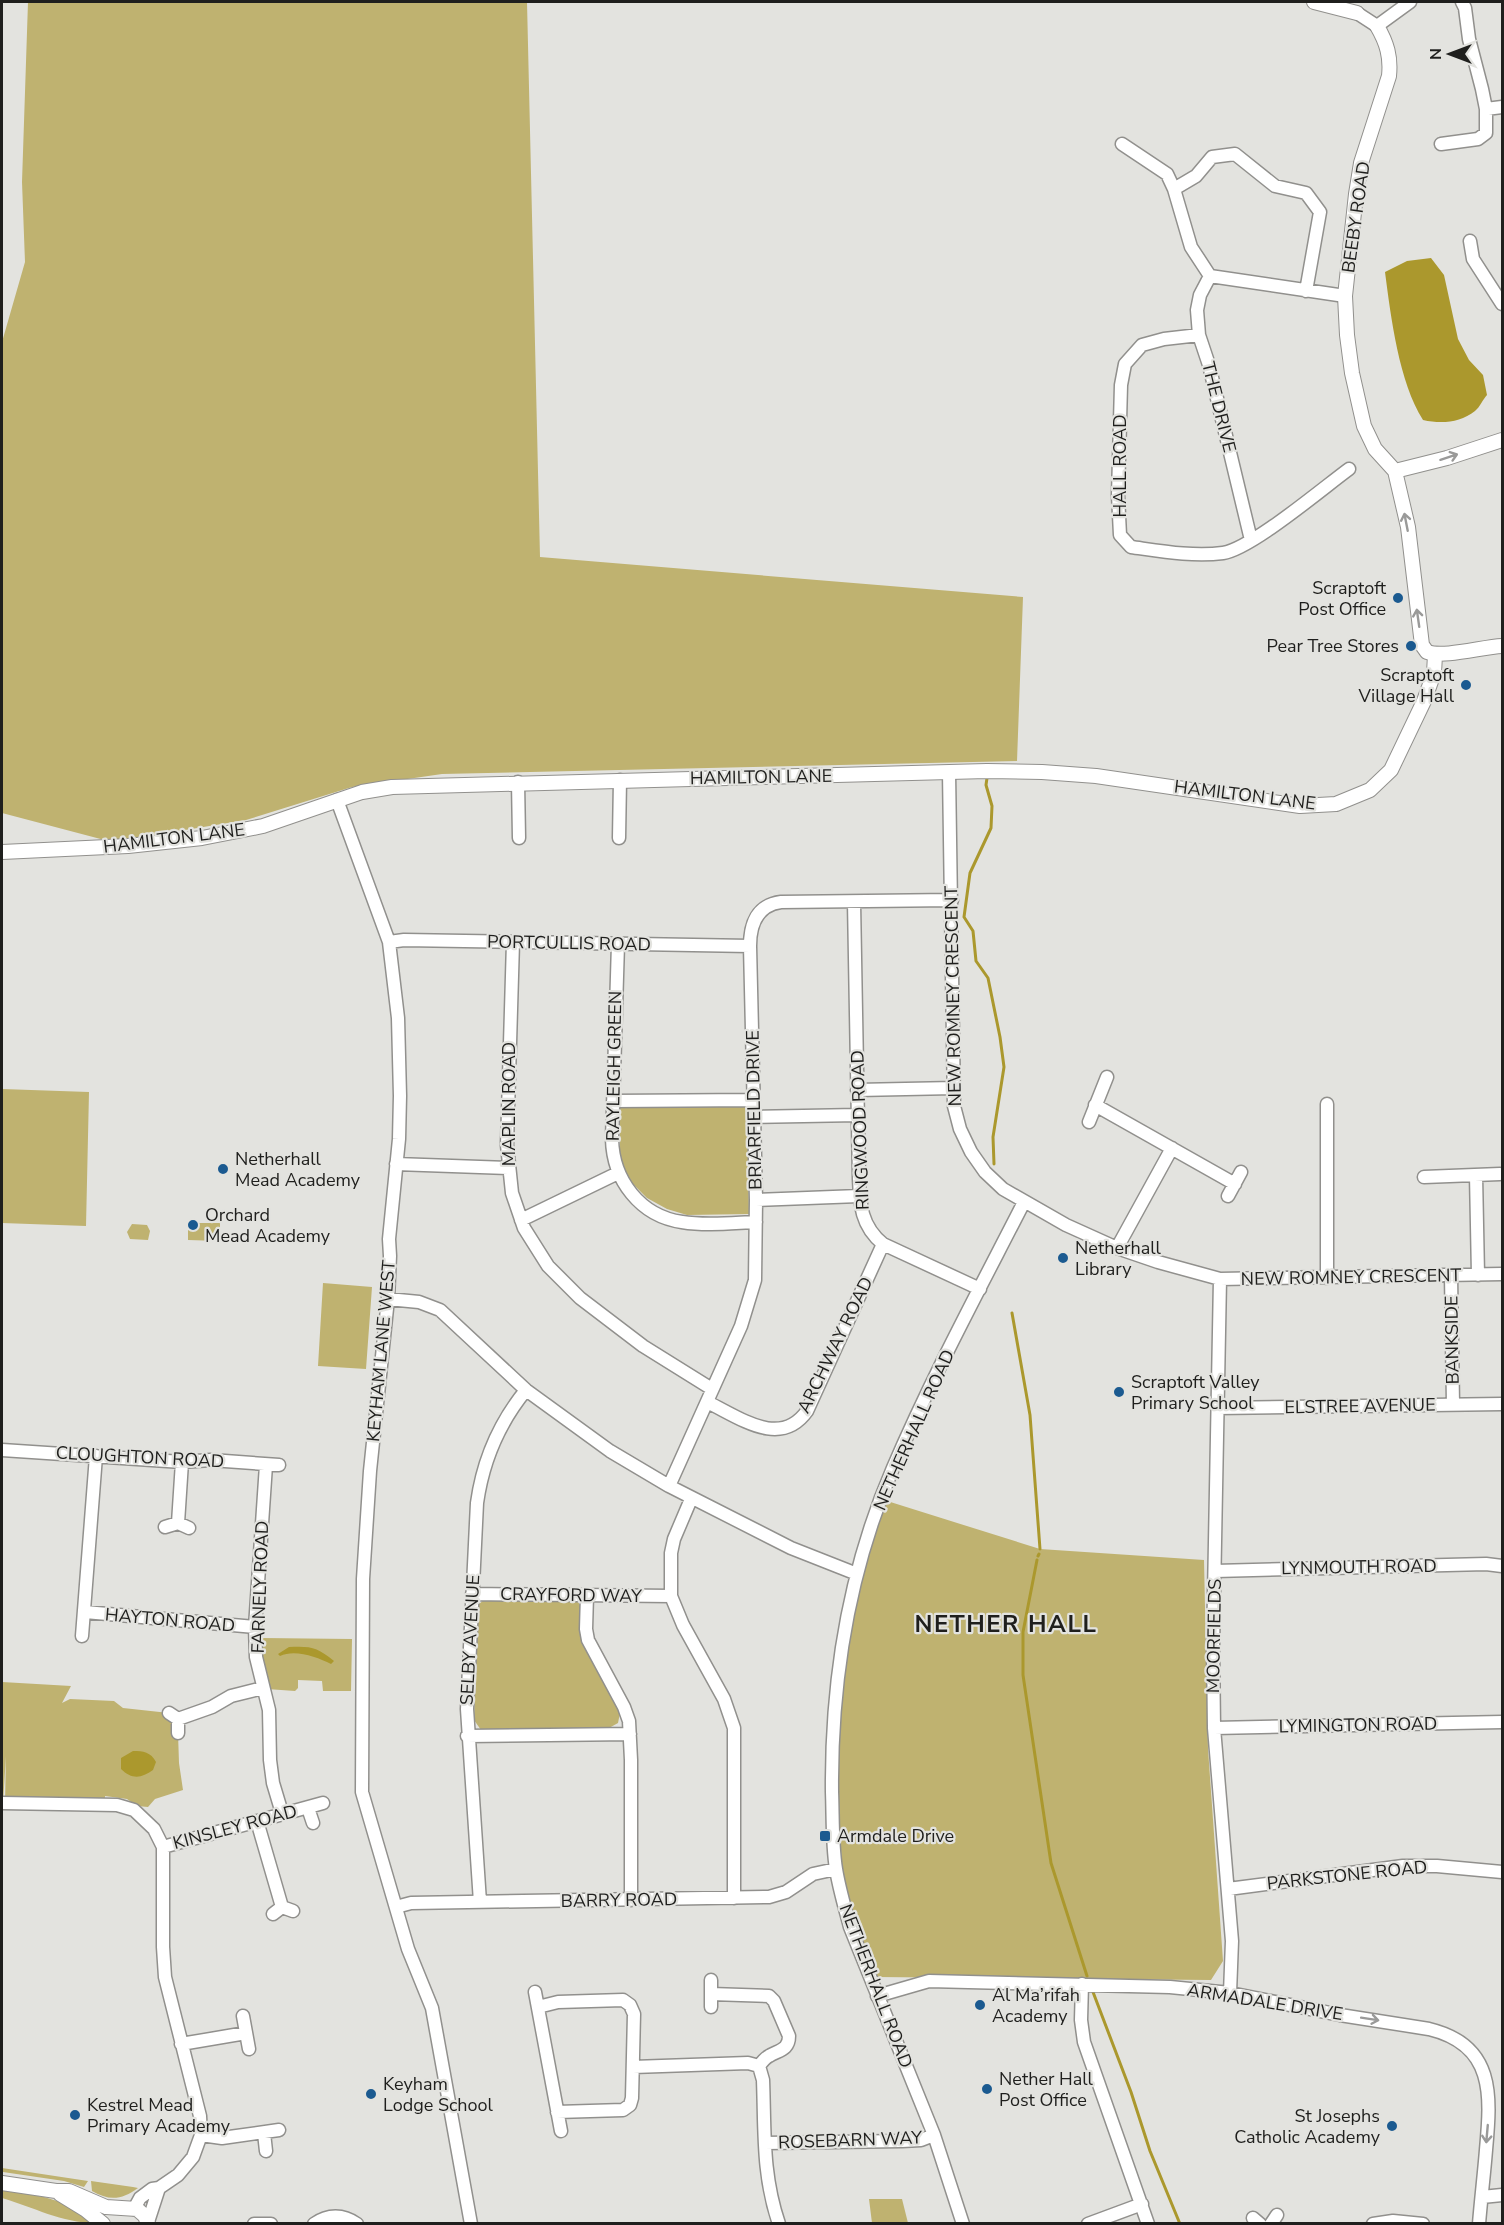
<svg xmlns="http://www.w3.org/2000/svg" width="1504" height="2225" font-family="'Nunito Sans',sans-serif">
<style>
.green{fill:#bfb270}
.water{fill:#ab982d}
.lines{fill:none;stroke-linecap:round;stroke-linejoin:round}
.stream{stroke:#ab982d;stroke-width:3}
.minor-casing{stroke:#91908d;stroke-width:15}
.tertiary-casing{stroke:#91908d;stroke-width:16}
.minor{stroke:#fff;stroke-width:12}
.tertiary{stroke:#fff;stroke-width:14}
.oneway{stroke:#9a9a99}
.poi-dot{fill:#1b5a90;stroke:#e3e3df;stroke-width:2}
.labels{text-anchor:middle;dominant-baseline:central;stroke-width:4.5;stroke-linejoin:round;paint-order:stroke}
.street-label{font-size:18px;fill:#1f1f1d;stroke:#e3e3df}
.poi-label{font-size:18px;fill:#1f1f1d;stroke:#e3e3df;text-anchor:start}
.district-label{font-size:24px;font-weight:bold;letter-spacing:1.5px;fill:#1f1f1d;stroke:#e3e3df}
</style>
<rect width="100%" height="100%" fill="#e3e3df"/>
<path class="green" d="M28,2H527L540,557L1023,597L1017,761L442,774L352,787L246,820L112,842L2,813V342L25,262L22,182Z
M2,1089L89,1092L86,1226L2,1223Z
M747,1105L749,1214L687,1215L667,1209L647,1198L632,1183L620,1164V1106Z
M188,1223H220V1241L188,1240Z
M132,1224L147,1225L150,1231L148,1240L130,1239L127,1232Z
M323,1283L372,1287L366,1369L318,1366Z
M884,1500L1040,1549L1204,1560L1208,1749L1223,1961L1211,1980L875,1977L857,1929L842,1873L838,1779L840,1712L846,1656L860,1583Z
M486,1598L573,1600L579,1603L620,1713L618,1723L609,1728L481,1730L474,1720L478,1605Z
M262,1638L352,1639L351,1691H323L322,1681L298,1680V1688L295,1691L267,1689L262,1660Z
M2,1682L71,1686L62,1703L70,1699L114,1701L123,1708L169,1713L178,1733L179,1763L183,1790L155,1799L148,1807L137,1806L127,1799L105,1796V1804L5,1803L6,1756L3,1803H2Z
M2,2168L88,2181L84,2187L64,2181L3,2172Z
M91,2181L133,2187L138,2188C122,2200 109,2201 92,2191Z
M2,2190L44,2197L70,2205L95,2223C62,2223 33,2207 2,2198Z
M869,2199H902L908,2223H872Z"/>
<path class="water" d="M1431,258L1444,275L1458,339L1469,360L1483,375L1487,395C1483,399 1480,407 1475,411C1460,423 1441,424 1423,420C1399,382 1391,318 1385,272L1407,261Z
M289,1647C311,1646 317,1647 334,1661L331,1664C317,1657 295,1649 280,1656L278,1654Z
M133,1751C143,1751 151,1752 156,1762L153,1770C142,1778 132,1780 121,1769V1758Z"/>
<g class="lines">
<path class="stream" d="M987,778L986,785L992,806L991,828L970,873L964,917L973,931L976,961L988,978L1000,1037L1004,1067L993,1137L994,1164
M1012,1313L1030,1415L1040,1549
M1038,1556L1039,1554
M1037,1560L1023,1632V1675L1051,1863L1087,1976
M1093,1992L1131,2092L1150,2151L1180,2224"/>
<defs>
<path id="minor" d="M1357,13L1377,26L1410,2
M1486,109L1502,107
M1122,144L1167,174L1174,189L1191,247L1210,276
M1441,144L1478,139L1486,133V109L1482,89L1469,39L1465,8L1462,2
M1174,189L1196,176L1212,157L1235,154L1275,186L1306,193L1320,212L1306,291
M1470,241L1473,259L1502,304
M1210,276L1200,295L1197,310L1199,335L1209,365L1251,540
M1210,276L1345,296
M1199,335L1164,339L1142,345L1125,364L1121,385L1118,495L1120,535L1131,547C1160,551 1193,557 1223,553C1251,549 1323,488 1349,469
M949,772L954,1106L960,1129L971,1152L985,1172L1003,1189L1066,1225L1117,1248L1158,1262L1220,1279L1502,1274
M518,782L519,838
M337,800L389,942L398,1018L400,1096L399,1139L389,1239L390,1256L388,1299L370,1471L363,1579L362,1792L408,1949L432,2008L471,2224
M619,838L620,780
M854,902L859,1179C860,1205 861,1226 883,1244L980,1289
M389,942L404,940L750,946
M513,942L507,1145L512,1193L524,1228L548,1266L580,1298L643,1346L712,1389
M618,944L612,1139C613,1180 640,1216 682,1222C706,1226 732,1223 756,1222
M857,1090L954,1088
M613,1101L754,1100
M1327,1104V1278
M1095,1105L1235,1184
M754,1117L858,1115
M1089,1122L1107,1077
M396,1164L508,1168
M1476,1175L1478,1275
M1424,1177L1500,1174
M1228,1196L1241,1172
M756,1200L859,1196
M521,1220L618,1173
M1117,1248L1172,1148
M1451,1275L1453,1405
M1220,1279L1213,1647L1214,1728L1232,1941L1230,1993
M388,1299L419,1302L440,1310L526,1390L610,1451L669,1486L791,1548L857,1574
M707,1402C739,1417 780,1449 807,1411L883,1244
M1217,1408L1502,1404
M2,1450L182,1462L211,1460L279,1465
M266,1465L255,1627L256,1657L269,1710L270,1760L273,1783L282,1813
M669,1486L741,1326L755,1280L756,1200L750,946C750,924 757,905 781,902L952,900
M691,1499L674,1539L671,1553V1596L683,1625L724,1699L734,1728V1898
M178,1523L182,1462
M165,1527L178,1523L189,1528
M1215,1571L1486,1564L1502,1566
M472,1594L671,1596
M587,1595L586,1629L588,1640L624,1707L629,1721L631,1760V1900
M85,1612L255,1627
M82,1636L96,1456
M169,1713L178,1719L212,1707L231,1696L263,1688
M1214,1728L1502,1722
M178,1733V1719
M467,1736L630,1734
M2,1803L117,1805L134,1810L154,1829L163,1847V1947L165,1977L200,2116L201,2135L193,2157L178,2175L159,2188L152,2189L140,2198L134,2209
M308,1808L313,1823
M257,1821L282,1907
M163,1847L323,1803
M1228,1889L1403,1866H1437L1502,1872
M480,1902L467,1709L477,1503C483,1460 499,1423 526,1390
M396,1907L411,1903L769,1897L786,1892L813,1874L836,1869
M273,1914L282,1907L293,1911
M1082,1984L1081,2020L1084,2042L1148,2224
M535,1992L561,2131
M711,1994L769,1996L774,2001L789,2036C789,2050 779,2050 769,2056C765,2058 762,2062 759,2066
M877,1996L929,1981L1170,1987L1230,1993L1340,2015L1429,2029C1495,2045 1491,2095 1486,2150C1484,2175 1481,2199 1479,2224
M538,2007L558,2002L623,2000L630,2005L634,2014L632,2098L630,2105L623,2110L557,2112
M711,2007V1980
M243,2016L249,2049
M181,2044L246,2033
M759,2066L763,2080C765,2131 762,2174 779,2224
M633,2067L748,2063L759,2066
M264,2133L266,2151
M201,2135L222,2138L279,2130
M765,2143L902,2141L921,2140L934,2135
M1482,2197L1502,2195
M1253,2218L1260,2224
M148,2222L159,2188
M254,2224H271
M314,2224C328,2214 343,2214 357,2224
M963,2224L934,2135L850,1927C845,1908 839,1888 836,1869C832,1844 833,1817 832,1792C831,1681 849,1570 893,1468C932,1377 979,1290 1024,1202
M1088,2224L1142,2204
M1271,2224L1277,2215
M1373,2224L1393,2221L1423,2224"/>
<path id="tertiary" d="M1314,2L1357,13
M1377,26C1387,43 1391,57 1389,76L1361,163L1356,194L1345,296L1347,335L1352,373L1364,426L1375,449L1395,471L1408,527L1422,645L1427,652C1444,658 1482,647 1502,646
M1395,471L1447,458L1502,440
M2,852L128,846L202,838L263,826L362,792L392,787L987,771L1042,772L1096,776L1300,806L1336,804L1370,790L1391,770L1424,701L1434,673L1435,655
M2,2183L56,2191H69L106,2207L137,2209L145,2216L148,2224
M60,2194L86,2210L103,2224"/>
</defs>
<use href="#minor" class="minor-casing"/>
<use href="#tertiary" class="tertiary-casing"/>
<use href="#minor" class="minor"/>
<use href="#tertiary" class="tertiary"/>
</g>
<defs><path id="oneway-shaft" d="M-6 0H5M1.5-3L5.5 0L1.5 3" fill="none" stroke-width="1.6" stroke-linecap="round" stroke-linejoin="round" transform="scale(1.5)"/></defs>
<g class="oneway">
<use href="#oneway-shaft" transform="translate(1449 457) rotate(-18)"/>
<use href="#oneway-shaft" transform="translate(1406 522) rotate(-101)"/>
<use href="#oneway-shaft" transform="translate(1418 618) rotate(-98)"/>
<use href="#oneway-shaft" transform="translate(1370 2019) rotate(9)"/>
<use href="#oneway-shaft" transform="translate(1487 2134) rotate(95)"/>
</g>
<g class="poi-dot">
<circle cx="1398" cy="598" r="6"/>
<circle cx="1411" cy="646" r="6"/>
<circle cx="1466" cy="685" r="6"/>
<circle cx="223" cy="1169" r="6"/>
<circle cx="193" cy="1225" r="6"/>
<circle cx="1063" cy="1258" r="6"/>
<circle cx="1119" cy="1392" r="6"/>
<rect x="819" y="1830" width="12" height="12" rx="3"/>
<circle cx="980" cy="2005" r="6"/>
<circle cx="987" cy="2089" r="6"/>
<circle cx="371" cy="2094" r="6"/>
<circle cx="75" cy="2115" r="6"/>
<circle cx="1392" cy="2126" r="6"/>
</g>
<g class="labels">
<g class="street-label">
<text transform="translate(1356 217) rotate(-82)">BEEBY ROAD</text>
<text transform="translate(1219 407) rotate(76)">THE DRIVE</text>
<text transform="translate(1120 466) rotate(-90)">HALL ROAD</text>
<text transform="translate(761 777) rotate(-1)">HAMILTON LANE</text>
<text transform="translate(1245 795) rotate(7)">HAMILTON LANE</text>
<text transform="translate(174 838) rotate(-7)">HAMILTON LANE</text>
<text transform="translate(569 943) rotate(1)">PORTCULLIS ROAD</text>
<text transform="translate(953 996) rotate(-91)">NEW ROMNEY CRESCENT</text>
<text transform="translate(614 1066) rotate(-89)">RAYLEIGH GREEN</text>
<text transform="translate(509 1104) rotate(-90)">MAPLIN ROAD</text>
<text transform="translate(754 1110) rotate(-91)">BRIARFIELD DRIVE</text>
<text transform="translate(860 1130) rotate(-92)">RINGWOOD ROAD</text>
<text transform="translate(1351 1277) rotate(-1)">NEW ROMNEY CRESCENT</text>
<text transform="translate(1452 1340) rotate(-91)">BANKSIDE</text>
<text transform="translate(835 1345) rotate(-64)">ARCHWAY ROAD</text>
<text transform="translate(381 1351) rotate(-85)">KEYHAM LANE WEST</text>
<text transform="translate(1360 1406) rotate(-1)">ELSTREE AVENUE</text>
<text transform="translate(914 1430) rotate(-66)">NETHERHALL ROAD</text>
<text transform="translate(140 1457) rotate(3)">CLOUGHTON ROAD</text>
<text transform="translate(1359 1567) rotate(-1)">LYNMOUTH ROAD</text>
<text transform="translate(260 1587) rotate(-88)">FARNELY ROAD</text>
<text transform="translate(571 1595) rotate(1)">CRAYFORD WAY</text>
<text transform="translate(170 1620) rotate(5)">HAYTON ROAD</text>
<text transform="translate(1214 1636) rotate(-89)">MOORFIELDS</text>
<text transform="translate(470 1640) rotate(-87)">SELBY AVENUE</text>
<text transform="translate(1358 1725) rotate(-1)">LYMINGTON ROAD</text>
<text transform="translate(235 1827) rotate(-15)">KINSLEY ROAD</text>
<text transform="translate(1347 1875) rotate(-6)">PARKSTONE ROAD</text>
<text transform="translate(619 1900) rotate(-1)">BARRY ROAD</text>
<text transform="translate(876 1986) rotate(69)">NETHERHALL ROAD</text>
<text transform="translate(1265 2002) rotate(9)">ARMADALE DRIVE</text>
<text transform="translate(850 2140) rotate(-2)">ROSEBARN WAY</text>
</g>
<g class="poi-label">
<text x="1386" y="588" text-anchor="end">Scraptoft<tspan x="1386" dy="21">Post Office</tspan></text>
<text x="1399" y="646" text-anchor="end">Pear Tree Stores</text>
<text x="1454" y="675" text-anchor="end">Scraptoft<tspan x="1454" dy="21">Village Hall</tspan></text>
<text x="235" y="1159">Netherhall<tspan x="235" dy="21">Mead Academy</tspan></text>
<text x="205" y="1215">Orchard<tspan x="205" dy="21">Mead Academy</tspan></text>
<text x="1075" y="1248">Netherhall<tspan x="1075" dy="21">Library</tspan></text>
<text x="1131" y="1382">Scraptoft Valley<tspan x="1131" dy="21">Primary School</tspan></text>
<text x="837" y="1836">Armdale Drive</text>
<text x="992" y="1995">Al Ma’rifah<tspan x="992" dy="21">Academy</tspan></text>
<text x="999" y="2079">Nether Hall<tspan x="999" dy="21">Post Office</tspan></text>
<text x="383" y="2084">Keyham<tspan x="383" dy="21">Lodge School</tspan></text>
<text x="87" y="2105">Kestrel Mead<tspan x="87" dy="21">Primary Academy</tspan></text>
<text x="1380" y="2116" text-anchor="end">St Josephs<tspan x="1380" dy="21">Catholic Academy</tspan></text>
</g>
<g class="district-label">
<text x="1006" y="1624">NETHER HALL</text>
</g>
</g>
<rect width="1504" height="2225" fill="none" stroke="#1f1f1d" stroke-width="6"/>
<g transform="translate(1450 54) rotate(270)" stroke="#e3e3df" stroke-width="4.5" paint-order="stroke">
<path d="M0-4.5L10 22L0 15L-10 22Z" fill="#1f1f1d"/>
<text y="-9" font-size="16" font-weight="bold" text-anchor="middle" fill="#1f1f1d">N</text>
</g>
</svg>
